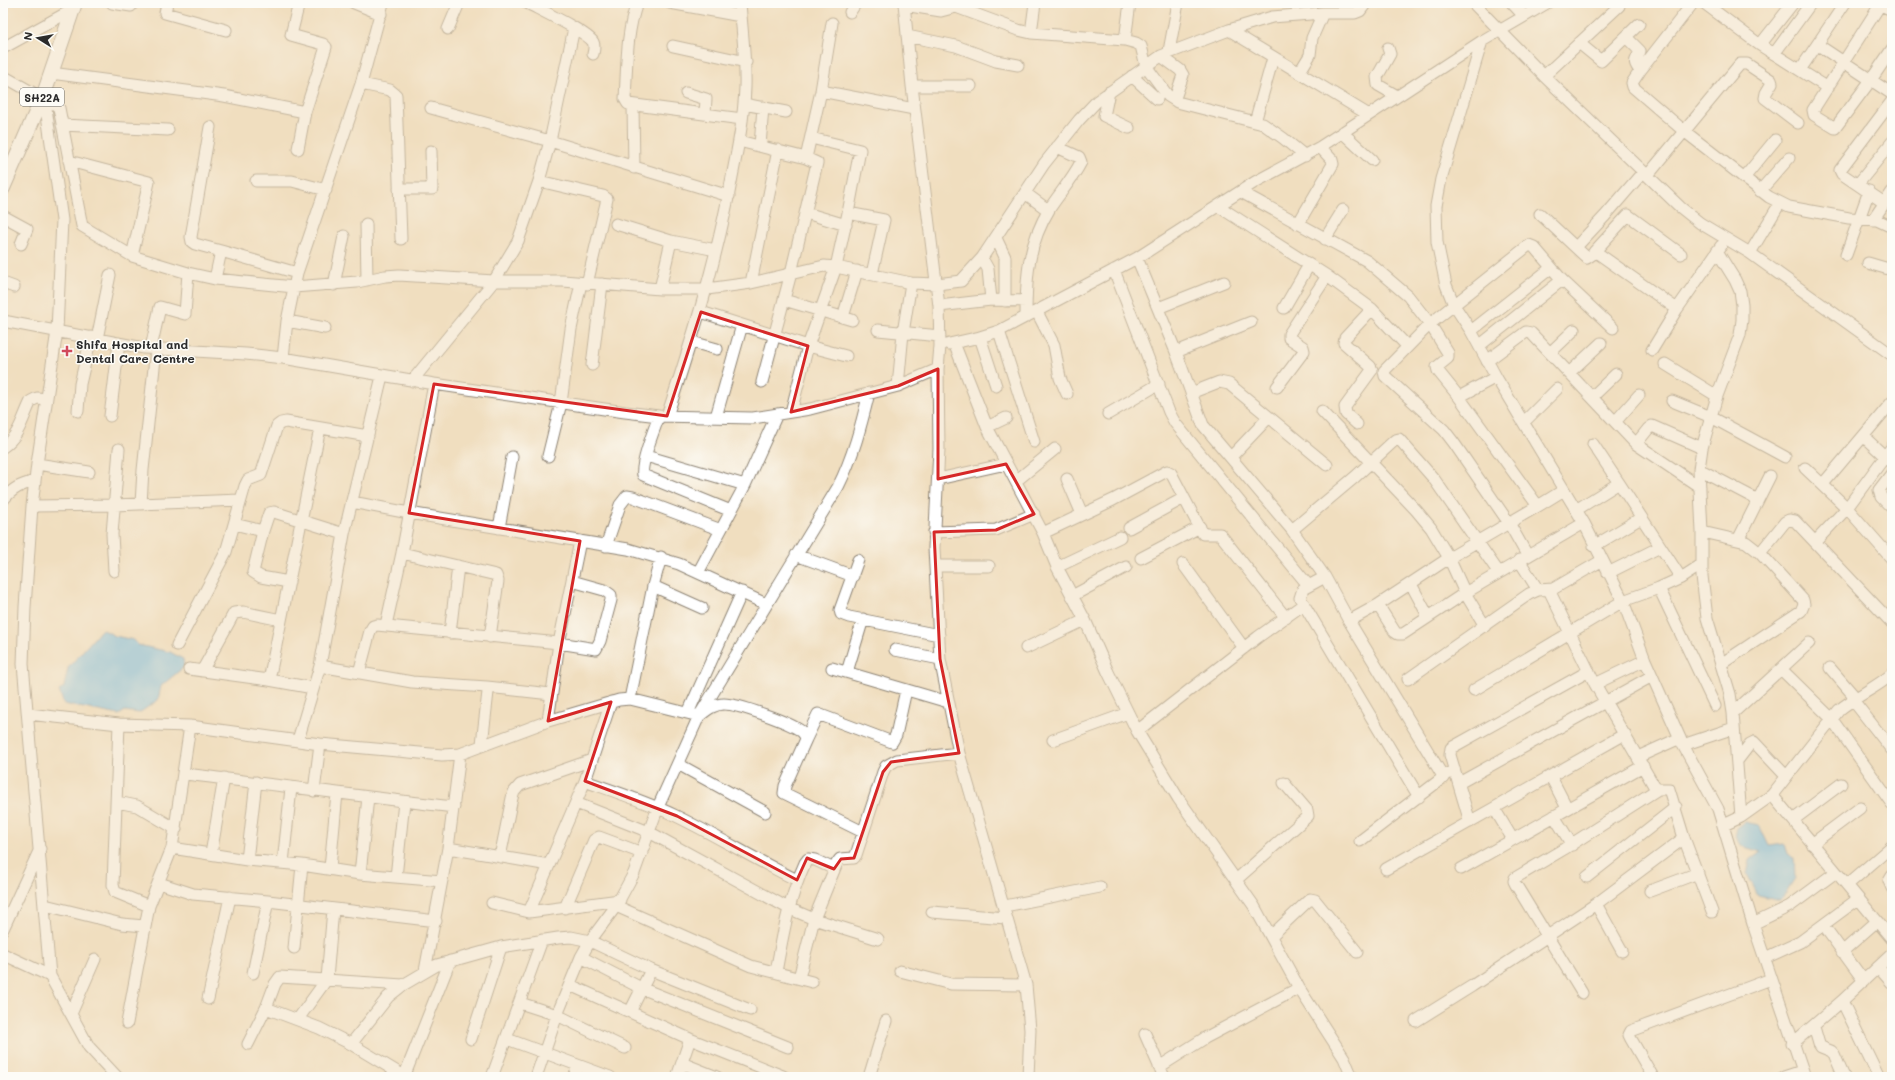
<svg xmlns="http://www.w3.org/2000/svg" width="1895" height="1080" font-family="Mali,sans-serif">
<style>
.water{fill:#73bfed;stroke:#4f758c}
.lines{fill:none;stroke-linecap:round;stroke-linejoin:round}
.minor-casing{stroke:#8e8475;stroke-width:13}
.major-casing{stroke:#8e8475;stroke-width:16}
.minor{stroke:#fff;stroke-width:11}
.major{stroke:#fff;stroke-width:14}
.marked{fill:none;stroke:#d62828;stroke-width:3;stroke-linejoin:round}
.poi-dot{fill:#d1495b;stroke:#fdfcf7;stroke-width:1.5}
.labels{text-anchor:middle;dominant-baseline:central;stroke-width:3;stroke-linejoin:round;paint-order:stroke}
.shield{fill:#fdfcf7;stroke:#6a6a68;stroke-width:1}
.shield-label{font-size:11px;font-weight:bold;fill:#2b2b2b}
.poi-label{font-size:12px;font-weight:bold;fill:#2b2b2b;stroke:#fdfcf7;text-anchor:start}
</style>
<rect width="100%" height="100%" fill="#fdfcf7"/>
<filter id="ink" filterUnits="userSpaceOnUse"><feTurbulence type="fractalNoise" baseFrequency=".025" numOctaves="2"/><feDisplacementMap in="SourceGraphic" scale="8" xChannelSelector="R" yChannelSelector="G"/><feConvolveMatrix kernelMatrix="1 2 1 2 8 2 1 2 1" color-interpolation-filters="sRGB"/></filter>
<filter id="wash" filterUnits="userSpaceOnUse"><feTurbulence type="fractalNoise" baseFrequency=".012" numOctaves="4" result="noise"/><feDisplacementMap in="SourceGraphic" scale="16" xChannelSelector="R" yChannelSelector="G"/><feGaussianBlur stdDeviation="0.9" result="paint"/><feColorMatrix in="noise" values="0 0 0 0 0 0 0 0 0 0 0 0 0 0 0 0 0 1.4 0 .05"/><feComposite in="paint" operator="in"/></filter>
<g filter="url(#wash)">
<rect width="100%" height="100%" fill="#f0debf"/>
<path class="water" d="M102,629L115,636L134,640L138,645L170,652L183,659L184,667L161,686L158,700L139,713L125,711L119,715L64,704L59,691L64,687L68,668Z
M1745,822L1759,825L1769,846L1784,844L1787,855L1794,858L1795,878L1781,900L1758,895L1747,874L1750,860L1761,852L1741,846L1735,837L1737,828Z"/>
</g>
<g filter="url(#ink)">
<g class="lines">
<defs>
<path id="minor" d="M112,3L131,6
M167,3L165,13L226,30
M354,3L381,14
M527,3C540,10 587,32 593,42C595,46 594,50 593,54
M637,3C626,33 627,67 625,99L628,104L742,119
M670,3L741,16
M904,3L912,86L939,306L940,346L938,369L939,449L934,548L940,659L959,753L1026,985L1030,1030L1028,1077
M1473,3L1544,76L1680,207L1700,223L1750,253L1892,355
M1512,3L1524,16
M1704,3L1760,45L1828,88
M1876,3L1892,10
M904,5L941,11L956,7L1018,30L1031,33L1125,40L1136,43L1141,46L1146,66L1168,96L1176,101
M1880,5L1813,110L1814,115L1835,128L1871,80L1892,49
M850,12L856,3
M448,29L459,3
M1229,30L1369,115
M1031,33L1035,3
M907,36L956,46L996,61L1018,65
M1626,37L1640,51C1636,62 1632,60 1640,71L1632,83L1633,87L1684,131L1769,197L1789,207L1849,218L1877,220L1892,227
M1125,40L1130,3
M1482,41L1441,179L1436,206L1437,242L1446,285L1454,305L1471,331L1496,377L1584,523L1623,601L1645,660L1683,745L1718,809L1753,924L1805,1077
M1579,43L1601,61L1639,24
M1760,45L1793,3
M1818,45L1892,94
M673,46L746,62
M3,48L72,10
M1388,48L1390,54L1377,77L1378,85L1397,96
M1169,51L1178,3
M1774,54L1811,3
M1161,56L1180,70L1183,75L1175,98L1177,102L1263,124L1283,138L1305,156
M1800,70L1845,3
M1639,72L1693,3
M51,73L224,96L305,112
M1299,73L1310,55L1312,38L1323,13
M3,76L42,98
M1132,76L1157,99
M1544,76L1619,6
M361,84L390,90L396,95L401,239
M912,86H971
M821,91L914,109
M1109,92L1104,116L1129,128
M686,93L706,99L705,114
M44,94L59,108L82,226L132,256L188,273L215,279L294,287L357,282L385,276L399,275L494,281H563L660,289H707L751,283L824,266L836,267L911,283L937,284L961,281L982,258L1044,164L1079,120L1097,101L1161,56L1229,30L1272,17L1323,13H1355L1360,11L1366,3
M44,94L62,220L57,331L37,464L32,506L25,607L23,664L50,976L89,1047L117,1077
M744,104L786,112
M633,106L634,168
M431,108L550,141L729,196
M1255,122L1273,58
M62,125L168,130
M210,127L191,237L192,242L195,244L221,251L215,279
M1342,132L1372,160
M739,141L806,158L817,163L791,273L762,382
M760,146L763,107
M298,149L305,112L326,47L323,44L291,35L299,3
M806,158L821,91L832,23
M69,161L149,182L132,256
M1648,175L1740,64H1747L1771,80L1772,83L1766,93L1765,98L1798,123
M1744,178L1775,140
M256,181H292L326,190
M539,181L603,196L607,199L587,284
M1858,184L1892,142
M399,189H432L431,151
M1760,191L1789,158
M1241,192L1367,261L1408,296L1430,324L1448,353V358L1437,367L1438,371L1459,397L1538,506L1449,558L1378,605L1349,621
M1025,193L1048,210
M1883,202L1842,174L1840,170L1892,101
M1218,206L1327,276L1372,309L1407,346
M806,213L846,225
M848,213L884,220L872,274
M1540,214L1587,258L1596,252L1677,309
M3,216L27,229L21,244
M1873,220L1892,192
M366,224L367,280
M616,224L671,241L716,250
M1298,224L1333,164L1332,160L1320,147
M996,238L1005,257V301
M1325,239L1343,210
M1576,247L1605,216L1643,172
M221,251L297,273
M1717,251L1735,280L1740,291L1742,305V320L1740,335L1717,396L1702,448L1699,469L1702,532V576L1707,618L1730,694L1733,713L1741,817
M1594,252L1628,215L1681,254
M1750,253L1780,203
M1846,255L1869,191
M982,258L988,269L991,300
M1137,258L1176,352L1203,425L1292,530L1325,577L1349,621L1444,778
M1868,263L1892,270
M1114,270L1169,412L1175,423L1308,585
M3,283L14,287
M751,283L778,150
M334,285L344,236
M660,289L671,241
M784,300L852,320
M939,306L991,300L1026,301
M1158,308L1224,282
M1284,308L1309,265
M701,312L808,346L846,356
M1037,312L1054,345L1060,378L1067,394
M843,317L857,271
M1026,317C1026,276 1028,244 1050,208C1060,193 1073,178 1081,162L1079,157L1057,147
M3,321L144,348L246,354L283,358L434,384L625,412L659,416L753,418L810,409L898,386L938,369
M287,321L325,328
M878,330L940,336
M999,331L1034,442
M1471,331L1551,268
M980,337L996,386
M97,339L110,275
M692,342L717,349
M954,343L987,427L1043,533L1057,567L1085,620L1108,672L1137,731L1178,798L1254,906L1299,988L1344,1058L1352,1077
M949,344L980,337L999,331L1137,258L1255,182L1320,147L1482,41L1547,3
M1479,346L1562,280
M151,348L160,307L185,314L188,273
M1652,350L1677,309L1721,246
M1176,352L1251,322
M1551,352L1574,330
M283,358L287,321L297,273L361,84L383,3
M1487,361L1526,332L1531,333L1636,444L1700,487
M1665,364L1717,396
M592,365L602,284
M1569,373L1601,343
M412,381L494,281L518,241L539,181L550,141L574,28
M898,386L903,333L911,283
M1277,387L1304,351L1303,347L1289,338V334L1327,276
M1191,393L1219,382L1229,384L1327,465
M1459,397L1496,377
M1592,397L1616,374
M1672,401L1711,417L1785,457
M78,411L80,384L91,337
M1322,411L1416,510L1431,528L1449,558L1465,593L1485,626
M791,412L808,346L836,267L848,213L860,150L811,138
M1108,414L1159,384
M110,416L119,343
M659,416C655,427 640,465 643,475L731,511
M667,416C693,337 717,259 732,177C738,147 744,117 745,87C746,59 742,31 740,3
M716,417L742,325
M1524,422L1557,389
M1615,422L1639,395
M1357,424L1346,414L1345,407L1372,370L1370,366L1344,343L1345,338L1372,309
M987,427L1006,418
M1864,437L1892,463
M1636,444L1648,429L1652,426L1702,448
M3,447C20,435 22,419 31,401L37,398L46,399
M548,456L561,403L571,329L581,283
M646,456L745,485
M1231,457L1269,417
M37,464L89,472
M1805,468L1847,508L1892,559
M1699,469L1758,500
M1892,473L1879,490L1881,497L1892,508
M938,479L1006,464
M1067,479L1082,514
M1016,481L1055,449
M1619,483L1681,578
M1823,484L1892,402
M3,500C13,488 20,485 35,481
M352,502L409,513L628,549L679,564L766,604
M141,504L143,470L156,349
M32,506L114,505L240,500
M1538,506L1564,490
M1576,510L1619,483L1593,444
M234,524L263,531
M499,528L512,457
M1129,528L1184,498
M1292,530L1355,477L1395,440L1399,439L1434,479L1499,573
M934,532L996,530L1034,514
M1702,532L1746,542L1760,553L1803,600L1804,604L1801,611L1721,664
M1043,533L1113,500L1167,471L1171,473L1203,534H1220L1286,618
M1738,540L1770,476
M1816,541L1847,508L1892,447
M606,546L620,505L627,496L633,497L721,530
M1594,546L1641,518
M402,553L496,575L498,581L490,637
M1760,553L1785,522L1789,520L1795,521L1892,623
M796,555L853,576
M1527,555L1509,523L1454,443L1444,430L1385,376L1384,371L1430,324L1529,245L1534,247L1562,280L1613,328
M1141,558L1200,527
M858,560L840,610L841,614L849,617L939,635
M1519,560L1538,590
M1183,564L1244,648
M935,566H989
M1057,567L1120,537
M114,571L112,534L119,449
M699,571L745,485L777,414
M1608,573L1660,547
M1325,577L1303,589L1300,598L1419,797
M289,582L261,577L253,572L263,531L269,513L274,512L344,534
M1411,584L1428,616
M653,586L702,608
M1659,588L1715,706
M1549,590L1595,684L1654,786L1657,789H1669L1684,838L1712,912
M1072,596L1126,567
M1378,605L1395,632L1398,634H1403L1465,593L1584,523
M386,625L402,553L434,384
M450,633L458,566
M177,645L226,552L245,486L248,480L261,475L277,426L281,423L286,422L368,436
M1026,648L1085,620
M895,650L940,659
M320,666L412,682L487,687L488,692L482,744
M832,668L948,702
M1830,668L1855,697
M189,669L269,680L313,688
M1782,670L1831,718L1892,804
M202,671L234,613L243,612L281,620
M847,672L863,619
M359,673L370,631L373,626L377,625L559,643L596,649L600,641L611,600V595L604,590L572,581
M1408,679L1529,594L1538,590L1553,589L1601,561
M269,680L320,428
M1595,684L1645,660
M487,687L551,694
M1474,690L1623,601L1659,588L1681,578L1701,565
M630,699L653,586L661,557
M1852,699L1892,750
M688,713L742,592
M1733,713L1809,643
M28,714L119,724L190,726L320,744L442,755L460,754L548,721L619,700L630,699L699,716C707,710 714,704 724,704C738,704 789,722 801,731C804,733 805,735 806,739L785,786L784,793L863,832
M548,721L559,643L580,541
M119,724L113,885L115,892L149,906
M1137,731L1258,637L1304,604
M806,739L818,714L892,742L896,735L906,690
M298,740L320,666L344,534L382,376
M1053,740L1128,713
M1683,745L1734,728
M1638,757L1680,738
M1737,761L1750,744L1754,742L1786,776
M678,764L765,812
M184,774C274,784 363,797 454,807
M1551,777L1567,808
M585,781C616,792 647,802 676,816C717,836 756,860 797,880
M1459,783L1652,676
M314,791L320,744
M1772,795L1892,939
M117,802L137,806L176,829
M576,803L649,832L788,908L814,919L878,939
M1494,808L1512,838
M1554,816L1572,845
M1793,820L1841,784
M1470,822L1450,755L1451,748L1589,671
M1724,825L1741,817L1772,795L1839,710C1856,696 1876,688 1892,674
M1360,841L1449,773
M1812,844L1860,808
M172,848L247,860L302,865L360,874L442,881
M448,848L549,865
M211,854L224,778
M500,857L512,798L514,792L520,785L592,760
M247,860L256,782
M283,863L291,788
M330,868L337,793
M1386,869L1625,734
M1461,869L1643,766
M360,874L368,797
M1892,876L1889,881L1892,888
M396,877L404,802
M1587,877L1676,807
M1236,880L1308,816L1307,810L1284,783
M159,883L193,894L268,901L436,921
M1847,885L1892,846
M1650,891L1698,873
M492,903L529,912L620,900
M1596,904L1622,951
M45,905L122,924L144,926
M616,906L751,966L812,982
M1005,906L1100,887
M565,908L594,840L599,837L642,853
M529,912L585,781L611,702
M932,912L1006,918
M1753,924L1790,906L1836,872
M1824,926L1864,981
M3,929L40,849
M1271,936L1310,899L1315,900L1357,952
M294,948L302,865
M1842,952L1876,922
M3,954L50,976
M581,957L641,988L788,1047
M1765,958L1800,942L1858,899
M1878,967L1892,983
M425,971L448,848L460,754
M900,971L951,984L1026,985
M776,972C783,934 789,898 805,863L808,859L815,860L834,869
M253,973L268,901
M799,978L814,919L837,863L840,859L854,858L856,855L883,772L886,766L897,760L959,753
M570,985L690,1039L783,1076
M1582,993L1516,885L1514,881L1515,878L1564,849L1658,789
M208,999L230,897
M1842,1001L1879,1077
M520,1003L557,1015L625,1048
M266,1008L319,1028L351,1044L404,1076
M630,1012L651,970
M71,1014L95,959
M298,1019L327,979L333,909
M1416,1021L1472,986L1596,904L1684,838
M127,1023L149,906L172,848L190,726
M1814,1027L1819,1044L1821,1047L1831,1051L1834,1054L1844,1077
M1145,1034L1164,1077
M471,1039L501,947
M507,1039L610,1077
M248,1044L266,1008L275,984L280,977L403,985
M351,1044L388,997L403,985L437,965L501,947L558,938L571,937L590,941L651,970L750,1010
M1792,1044L1842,1001L1892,954
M682,1063L717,1077
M1159,1067L1205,1038L1299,988
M404,1077L450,961
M492,1077L542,940
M536,1077L557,1015L581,957L590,941L616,906L634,873L658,807L699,716L838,487C853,457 861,426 869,393
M574,1077L578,1066
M677,1077L690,1039
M869,1077L886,1021
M1653,1077L1631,1039L1629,1035L1631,1031L1771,979
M1784,1077L1802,1071"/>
<path id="major" d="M3,188L44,94L75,3"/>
</defs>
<use href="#minor" class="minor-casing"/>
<use href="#major" class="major-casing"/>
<use href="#minor" class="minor"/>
<use href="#major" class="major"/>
</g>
</g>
<path d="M0 0H1895V1080H0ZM701,312L808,346L791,412L898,386L938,369V479L1006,464L1034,514L996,530L934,532L940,659L959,753L891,762L883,772L854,858L841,859L834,869L807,858L797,880L677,816L585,781L611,702L548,721L580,541L409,513L434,384L667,416Z" fill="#f0debf" fill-opacity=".55" fill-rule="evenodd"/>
<path class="marked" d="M701,312L808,346L791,412L898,386L938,369V479L1006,464L1034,514L996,530L934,532L940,659L959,753L891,762L883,772L854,858L841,859L834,869L807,858L797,880L677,816L585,781L611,702L548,721L580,541L409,513L434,384L667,416Z"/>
<path class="poi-dot" d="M65 345h4v4h4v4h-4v4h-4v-4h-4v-4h4z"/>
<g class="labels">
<rect class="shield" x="20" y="88" width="44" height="18" rx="3"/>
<g class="shield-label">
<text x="42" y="97">SH22A</text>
</g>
<g class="poi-label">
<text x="76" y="344">Shifa Hospital and<tspan x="76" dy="14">Dental Care Centre</tspan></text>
</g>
</g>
<rect width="1895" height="1080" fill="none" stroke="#fdfcf7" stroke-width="16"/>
<g transform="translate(38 38) rotate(281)" stroke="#fdfcf7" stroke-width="3" paint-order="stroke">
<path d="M0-3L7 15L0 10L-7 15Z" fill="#2b2b2b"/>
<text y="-6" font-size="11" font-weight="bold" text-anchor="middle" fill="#2b2b2b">N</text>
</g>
</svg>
